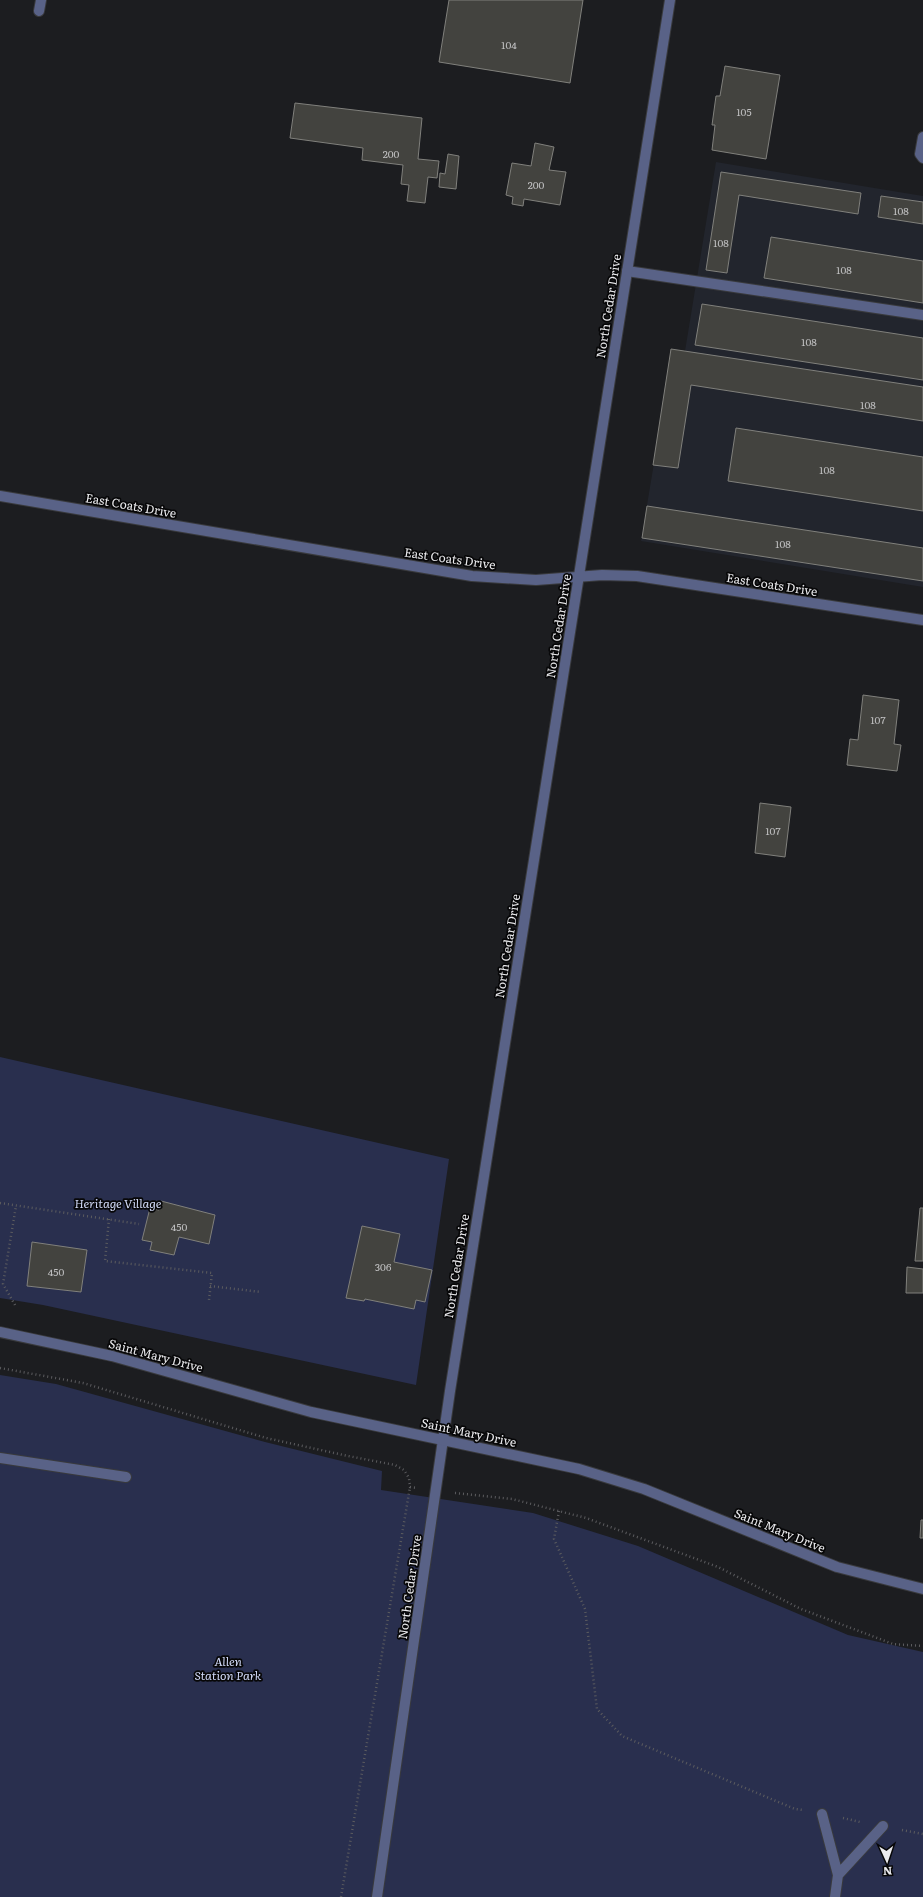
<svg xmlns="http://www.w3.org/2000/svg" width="923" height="1897" font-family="Literata,serif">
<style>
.built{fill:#22252d}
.green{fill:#292f4e}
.building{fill:#43433f;stroke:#80807c}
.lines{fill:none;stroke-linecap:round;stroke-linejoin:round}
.service-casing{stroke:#393a3d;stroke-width:12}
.pedestrian-casing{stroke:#393a3d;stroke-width:12}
.minor-casing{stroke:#393a3d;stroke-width:12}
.tertiary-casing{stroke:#393a3d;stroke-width:12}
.path{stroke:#5c5c5f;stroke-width:2.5;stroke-dasharray:1 3;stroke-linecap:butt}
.service{stroke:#596287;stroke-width:10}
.pedestrian{stroke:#596287;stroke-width:10}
.minor{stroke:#596287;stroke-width:10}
.tertiary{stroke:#596287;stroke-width:10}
.labels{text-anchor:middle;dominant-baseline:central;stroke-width:3.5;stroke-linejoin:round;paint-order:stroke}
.number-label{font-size:10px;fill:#c1c1c2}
.street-label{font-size:12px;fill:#ebebee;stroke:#070708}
.park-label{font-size:12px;font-style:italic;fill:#d1d9f7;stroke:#070708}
</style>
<rect width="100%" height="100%" fill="#1c1d20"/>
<path class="built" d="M716,162L923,196V587L641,541L673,349L685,351Z"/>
<path class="green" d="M0,1057L449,1159L416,1385L43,1305L0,1298Z
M0,1375L56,1384L265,1442L382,1471L381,1490L533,1513L638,1546L848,1635L923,1652V1897H0Z"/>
<path class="building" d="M449,0H583L570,83L439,62Z
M725,66L780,75L766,159L712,150L715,125H712L716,96H720Z
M295,103L422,118L418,159L439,161L437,178L428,177L425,203L407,201L409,185L401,184L403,165L362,160L363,148L290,138Z
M535,143L554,147L549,170L566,172L560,205L524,199L523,206L512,204L513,197L506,195L512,163L531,166Z
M448,154L459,156L456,189L439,187L440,173L445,174Z
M721,172L861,193L858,214L739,195L727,273L706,270Z
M881,196L923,202V224L878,217Z
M771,237L923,261V303L764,278Z
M702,304L923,338V380L695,345Z
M671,349L923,387V421L691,385L678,468L653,465Z
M736,428L923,457V511L728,481Z
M647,506L923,548V581L642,538Z
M863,695L899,700L894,744L901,745L897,771L847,765L850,739L858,740Z
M760,803L791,807L785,857L755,853Z
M161,1201L215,1215L209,1244L179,1237L174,1255L150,1250L152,1242L142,1240L150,1208L159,1210Z
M920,1208H923V1261H915Z
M362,1226L400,1234L394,1262L432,1270L425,1302L416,1300L414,1309L365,1299L364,1301L346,1298Z
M32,1242L87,1250L81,1292L27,1286Z
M907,1267L923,1269V1293H906Z
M921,1520H923V1538H920Z"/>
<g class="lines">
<defs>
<path id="service" d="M923,137L920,154L923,158
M627,271L923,315
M0,1458L126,1477"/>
<path id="pedestrian" d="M822,1814L838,1875L835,1897
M838,1875L883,1826"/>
<path id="minor" d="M39,11L41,0
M0,496L472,576L536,580L602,575L637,576L923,620
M377,1897L450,1391L670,0"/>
<path id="tertiary" d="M0,1332L112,1356L311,1412L579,1469L644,1489L837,1567L923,1589"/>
</defs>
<use href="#service" class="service-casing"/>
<use href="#pedestrian" class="pedestrian-casing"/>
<use href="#minor" class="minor-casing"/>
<use href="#tertiary" class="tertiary-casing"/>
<path class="path" d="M0,1203L139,1224
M109,1219L105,1261L212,1273L209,1300
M210,1286L261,1292
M15,1305L3,1284L16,1206
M0,1368L83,1383L266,1438L348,1456L395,1465L404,1470L409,1478L410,1487L417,1488
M455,1493L512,1499L586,1518L718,1567L801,1609L893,1644L923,1646
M559,1511L554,1539L585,1609L597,1709L622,1736L795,1809L803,1810
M843,1818L860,1822
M902,1830L923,1834
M341,1897L410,1487"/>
<use href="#service" class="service"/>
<use href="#pedestrian" class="pedestrian"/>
<use href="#minor" class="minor"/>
<use href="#tertiary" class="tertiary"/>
</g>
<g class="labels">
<g class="number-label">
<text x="509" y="44">104</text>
<text x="744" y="111">105</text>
<text x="391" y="153">200</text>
<text x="536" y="184">200</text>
<text x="901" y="210">108</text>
<text x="721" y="242">108</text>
<text x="844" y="269">108</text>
<text x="809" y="341">108</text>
<text x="868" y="404">108</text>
<text x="827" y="469">108</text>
<text x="783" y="543">108</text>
<text x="878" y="719">107</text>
<text x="773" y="830">107</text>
<text x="179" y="1226">450</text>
<text x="383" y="1266">306</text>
<text x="56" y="1271">450</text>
</g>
<g class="street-label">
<text transform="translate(608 306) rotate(-81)">North Cedar Drive</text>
<text transform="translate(131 505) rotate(10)">East Coats Drive</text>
<text transform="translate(450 558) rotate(8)">East Coats Drive</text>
<text transform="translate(772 584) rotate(9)">East Coats Drive</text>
<text transform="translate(558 626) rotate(-81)">North Cedar Drive</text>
<text transform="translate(507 946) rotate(-81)">North Cedar Drive</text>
<text transform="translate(456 1266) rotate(-81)">North Cedar Drive</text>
<text transform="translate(156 1355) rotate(15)">Saint Mary Drive</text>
<text transform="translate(469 1432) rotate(12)">Saint Mary Drive</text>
<text transform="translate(780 1530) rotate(22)">Saint Mary Drive</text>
<text transform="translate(409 1587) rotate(-82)">North Cedar Drive</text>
</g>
<g class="park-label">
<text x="118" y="1203">Heritage Village</text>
<text x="228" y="1661">Allen<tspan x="228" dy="14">Station Park</tspan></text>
</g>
</g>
<g transform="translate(887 1861) rotate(177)" stroke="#070708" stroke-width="3" paint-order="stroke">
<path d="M0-3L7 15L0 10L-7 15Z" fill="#ebebee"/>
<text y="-6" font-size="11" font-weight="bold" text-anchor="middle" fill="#ebebee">N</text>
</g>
</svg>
